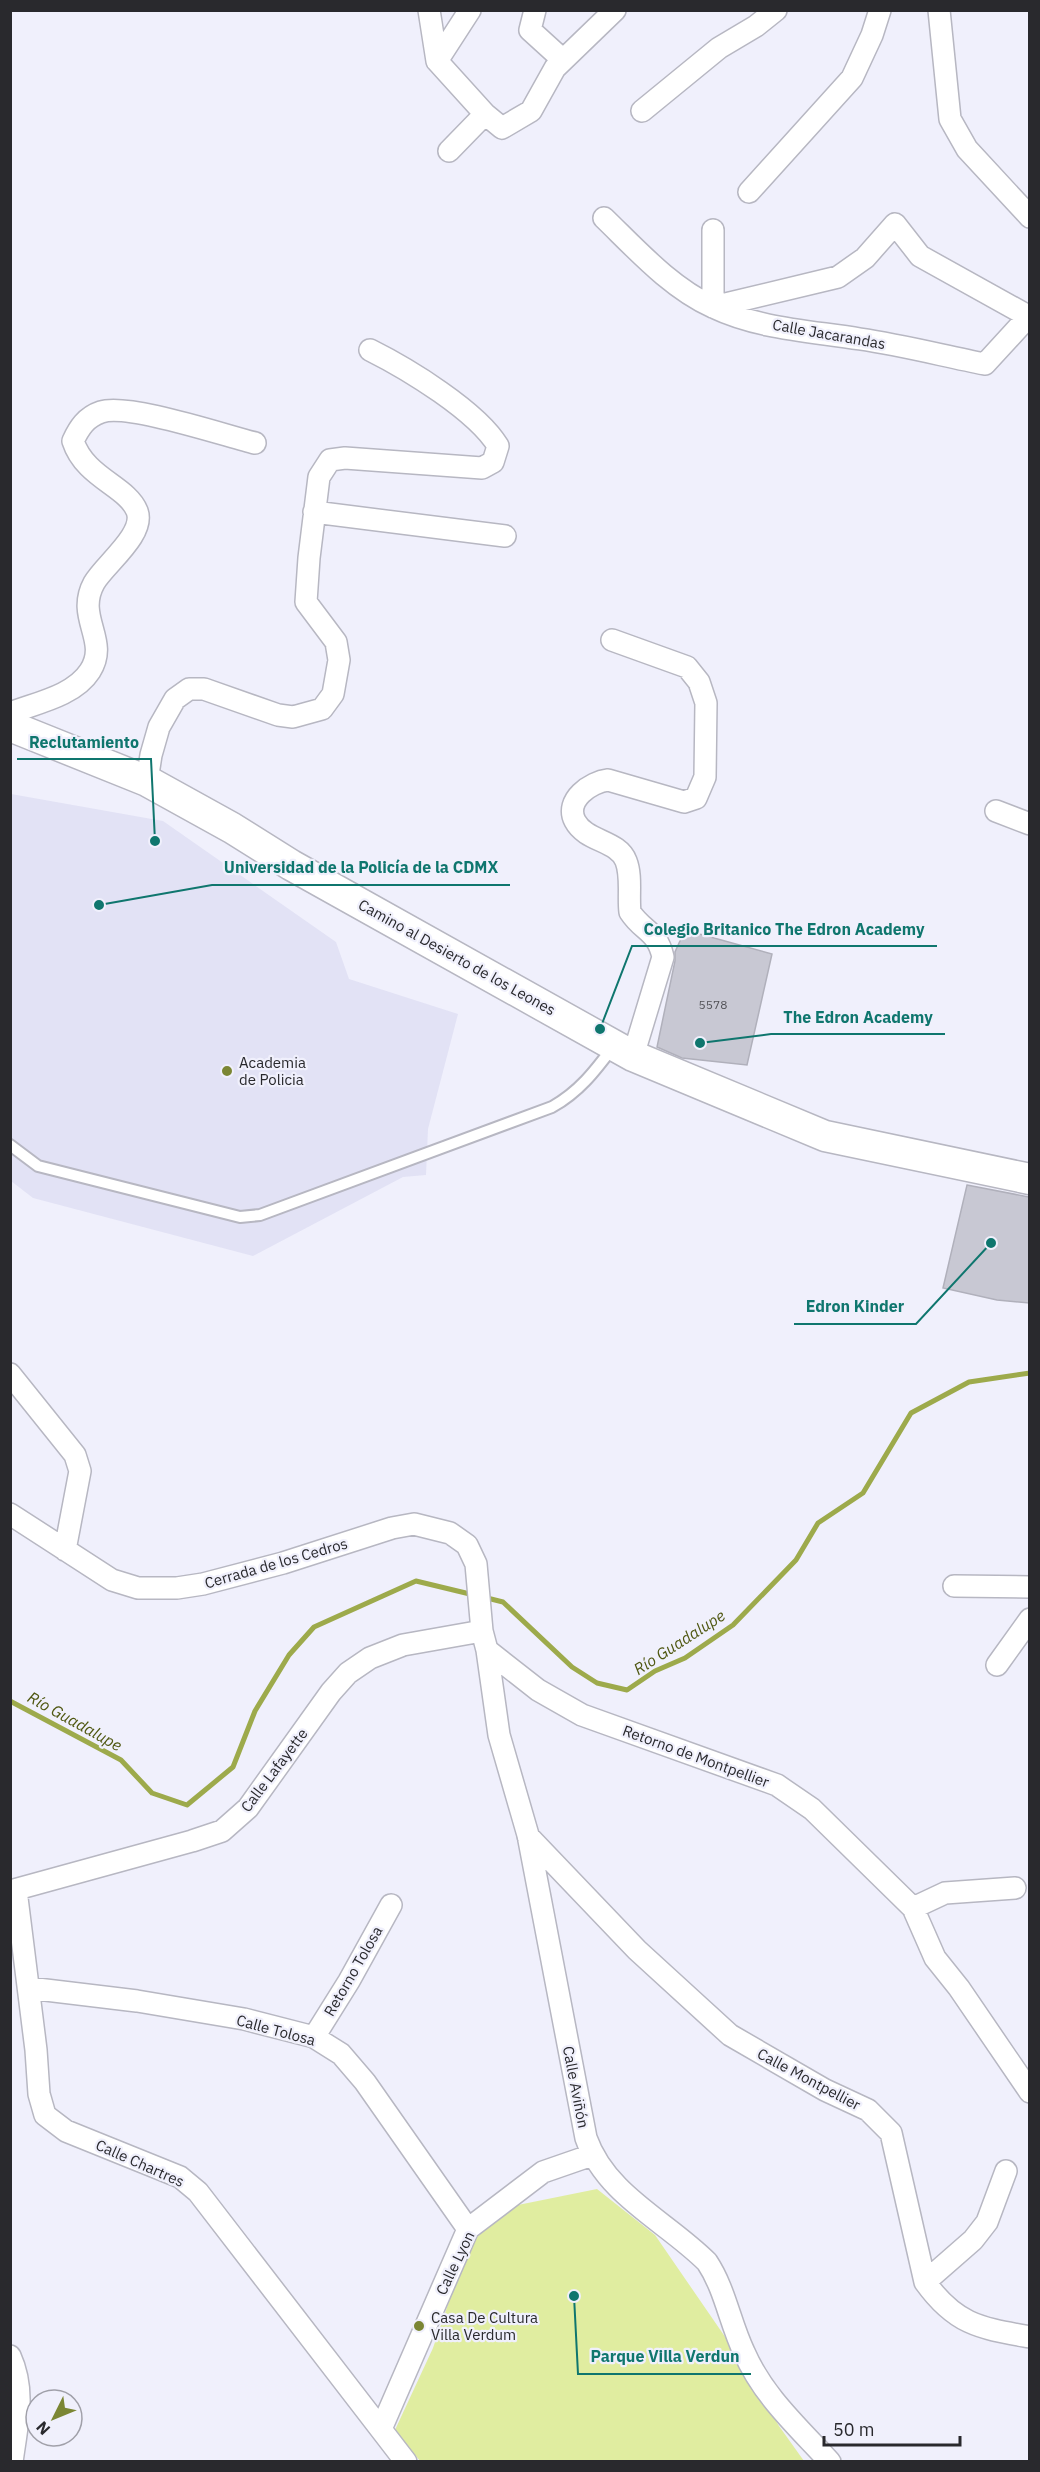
<svg xmlns="http://www.w3.org/2000/svg" width="1040" height="2472" font-family="'IBM Plex Sans',sans-serif">
<style>
.built{fill:#e2e2f5}
.green{fill:#e0eda0}
.lines{fill:none;stroke-linecap:round;stroke-linejoin:round}
.stream{stroke:#9daa4b;stroke-width:5}
.building{fill:#c8c8d3;stroke:#b0b0bb;stroke-width:1.5}
.service-casing{stroke:#b7b7c2;stroke-width:14}
.minor-casing{stroke:#b7b7c2;stroke-width:24}
.secondary-casing{stroke:#b7b7c2;stroke-width:33}
.service{stroke:#fff;stroke-width:10}
.minor{stroke:#fff;stroke-width:21}
.secondary{stroke:#fff;stroke-width:30}
.poi-dot{fill:#7b8634;stroke:#f0f0fc;stroke-width:2}
.labels{text-anchor:middle;dominant-baseline:central;stroke-width:4.5;stroke-linejoin:round;paint-order:stroke}
.number-label{font-size:12px;fill:#515156}
.street-label{font-size:15px;fill:#29292d;stroke:#f0f0fc}
.poi-label{font-size:15px;fill:#29292d;stroke:#f0f0fc;text-anchor:start}
.water-label{font-size:16px;font-style:italic;fill:#4f5711;stroke:#f0f0fc}
.leader{fill:none;stroke:#0f766e;stroke-width:2}
.callout-dot{fill:#0f766e;stroke:#f0f0fc;stroke-width:2}
.callout-label{font-size:16px;text-anchor:middle;font-weight:bold;fill:#0f766e;stroke:#f0f0fc;stroke-width:4.5;stroke-linejoin:round;paint-order:stroke}
</style>
<rect width="100%" height="100%" fill="#f0f0fc"/>
<path class="built" d="M11,794L163,821L336,942L349,979L458,1014L428,1129L426,1175L403,1177L253,1256L33,1198L11,1181Z"/>
<path class="green" d="M597,2189L655,2235L730,2344L779,2426L804,2461H420L395,2430L433,2348L467,2249L498,2209Z"/>
<g class="lines">
<path class="stream" d="M483,1597L503,1602L572,1667L597,1683L627,1690L655,1671L685,1658L733,1625L796,1560L818,1523L863,1493L911,1413L969,1382L1030,1373
M10,1701L121,1760L152,1793L187,1805L233,1767L255,1711L289,1655L314,1627L416,1581L474,1595"/>
</g>
<path class="building" d="M685,930L772,954L747,1065L682,1058L657,1047L675,961V952Z
M967,1185L1029,1197V1303L997,1300L943,1288Z"/>
<g class="lines">
<defs>
<path id="service" d="M10,1145L38,1166L240,1217L260,1215L552,1107C579,1092 595,1071 613,1047"/>
<path id="minor" d="M429,10L437,61
M535,10L530,30L563,60
M939,10L950,119L967,149L1030,217
M437,61L485,114L502,128L531,111L555,68L615,10
M437,61L470,10
M642,111L719,48L756,26L776,10
M449,151L485,114
M749,192L852,78L872,35L880,10
M604,218C637,250 671,288 713,307C759,329 811,331 860,339C902,345 944,356 985,364L1030,315
M713,230V307L838,277L865,258L895,224L920,256L1028,316
M314,512L505,536
M612,640L687,667L699,682L706,703L705,777L696,798L684,802L608,780C591,782 564,800 575,821C586,842 618,840 626,861C632,876 628,896 630,912C643,932 657,930 663,957L633,1056
M10,713C36,703 74,696 90,671C110,640 75,618 94,583C104,565 146,534 137,511C127,486 85,478 73,441C79,428 86,417 101,412C128,403 223,435 255,443
M147,781L151,755L159,727L175,699L189,689H204L278,715L293,717L322,709L333,694L339,660L336,642L306,602L309,558L319,477L330,460L345,458L482,468L493,462L498,446C477,411 408,369 370,350
M996,811L1030,824
M10,1374L75,1455L80,1471L65,1550
M10,1514L112,1580L138,1588H177L203,1584L283,1563L392,1528L414,1524L450,1533L467,1545L476,1564L482,1631L487,1650L499,1735L528,1835L586,2138C606,2195 666,2221 707,2262C725,2289 730,2323 744,2352C763,2396 798,2427 830,2462
M954,1586L1030,1587
M487,1650L538,1690L582,1715L777,1785L812,1809L913,1908L935,1958L959,1988L1030,2092
M997,1665L1030,1619
M528,1836L637,1950L730,2035L825,2090L868,2110L891,2133L925,2282C956,2325 980,2328 1030,2337
M16,1890L36,2050L39,2094L45,2115L66,2131L180,2177L198,2192L406,2462
M10,1891L192,1841L222,1831L248,1808L331,1692L348,1673L370,1658L403,1645L482,1631
M913,1908L945,1893L1015,1888
M29,1988L137,2001L244,2019L314,2037L341,2054L365,2082L468,2229
M314,2037L349,1981L391,1905
M925,2282L973,2240L987,2222L1006,2171
M10,2356C26,2391 17,2424 12,2462
M381,2429L468,2229L543,2172L592,2155"/>
<path id="secondary" d="M10,726L147,781L232,828L291,865L633,1056L825,1136L1030,1179"/>
</defs>
<use href="#service" class="service-casing"/>
<use href="#minor" class="minor-casing"/>
<use href="#secondary" class="secondary-casing"/>
<use href="#service" class="service"/>
<use href="#minor" class="minor"/>
<use href="#secondary" class="secondary"/>
</g>
<g class="poi-dot">
<circle cx="227" cy="1071" r="6"/>
<circle cx="419" cy="2326" r="6"/>
</g>
<g class="labels">
<g class="number-label">
<text x="713" y="1004">5578</text>
</g>
<g class="street-label">
<text transform="translate(829 334) rotate(10)">Calle Jacarandas</text>
<text transform="translate(457 957) rotate(29)">Camino al Desierto de los Leones</text>
<text transform="translate(276 1563) rotate(-16)">Cerrada de los Cedros</text>
<text transform="translate(696 1756) rotate(20)">Retorno de Montpellier</text>
<text transform="translate(274 1770) rotate(-53)">Calle Lafayette</text>
<text transform="translate(353 1971) rotate(-60)">Retorno Tolosa</text>
<text transform="translate(276 2030) rotate(15)">Calle Tolosa</text>
<text transform="translate(809 2079) rotate(28)">Calle Montpellier</text>
<text transform="translate(576 2087) rotate(79)">Calle Aviñón</text>
<text transform="translate(140 2163) rotate(24)">Calle Chartres</text>
<text transform="translate(455 2263) rotate(-64)">Calle Lyon</text>
</g>
<g class="poi-label">
<text x="239" y="1062">Academia<tspan x="239" dy="17">de Policia</tspan></text>
<text x="431" y="2317">Casa De Cultura<tspan x="431" dy="17">Villa Verdum</tspan></text>
</g>
<g class="water-label">
<text transform="translate(679 1642) rotate(-33)">Río Guadalupe</text>
<text transform="translate(75 1721) rotate(29)">Río Guadalupe</text>
</g>
</g>
<path class="leader" d="M155 841L151 759H17M99 905L212 885H510M600 1029L632 946H937M700 1043L771 1034H945M991 1243L916 1324H794M574 2296L578 2374H751"/>
<g class="callout-dot">
<circle cx="155" cy="841" r="6"/>
<circle cx="99" cy="905" r="6"/>
<circle cx="600" cy="1029" r="6"/>
<circle cx="700" cy="1043" r="6"/>
<circle cx="991" cy="1243" r="6"/>
<circle cx="574" cy="2296" r="6"/>
</g>
<g class="callout-label">
<text x="84" y="748">Reclutamiento</text>
<text x="361" y="873">Universidad de la Policía de la CDMX</text>
<text x="784" y="935">Colegio Britanico The Edron Academy</text>
<text x="858" y="1023">The Edron Academy</text>
<text x="855" y="1312">Edron Kinder</text>
<text x="665" y="2362">Parque Villa Verdun</text>
</g>
<rect width="1040" height="2472" fill="none" stroke="#29292d" stroke-width="24"/>
<g transform="translate(54 2418) rotate(227)"><circle r="28" fill="#f0f0fc" stroke="#a0a0a9" stroke-width="1.5"/>
<path d="M0-4.5L10 22L0 15L-10 22Z" fill="#7b8634"/>
<text y="-9" font-size="16" font-weight="bold" text-anchor="middle" fill="#29292d">N</text>
</g>
<path d="M824 2436v9h136v-9" fill="none" stroke="#29292d" stroke-width="3"/>
<text x="833" y="2436" font-size="18" fill="#29292d" stroke="#f0f0fc" stroke-width="4.5" paint-order="stroke">50 m</text>
</svg>
